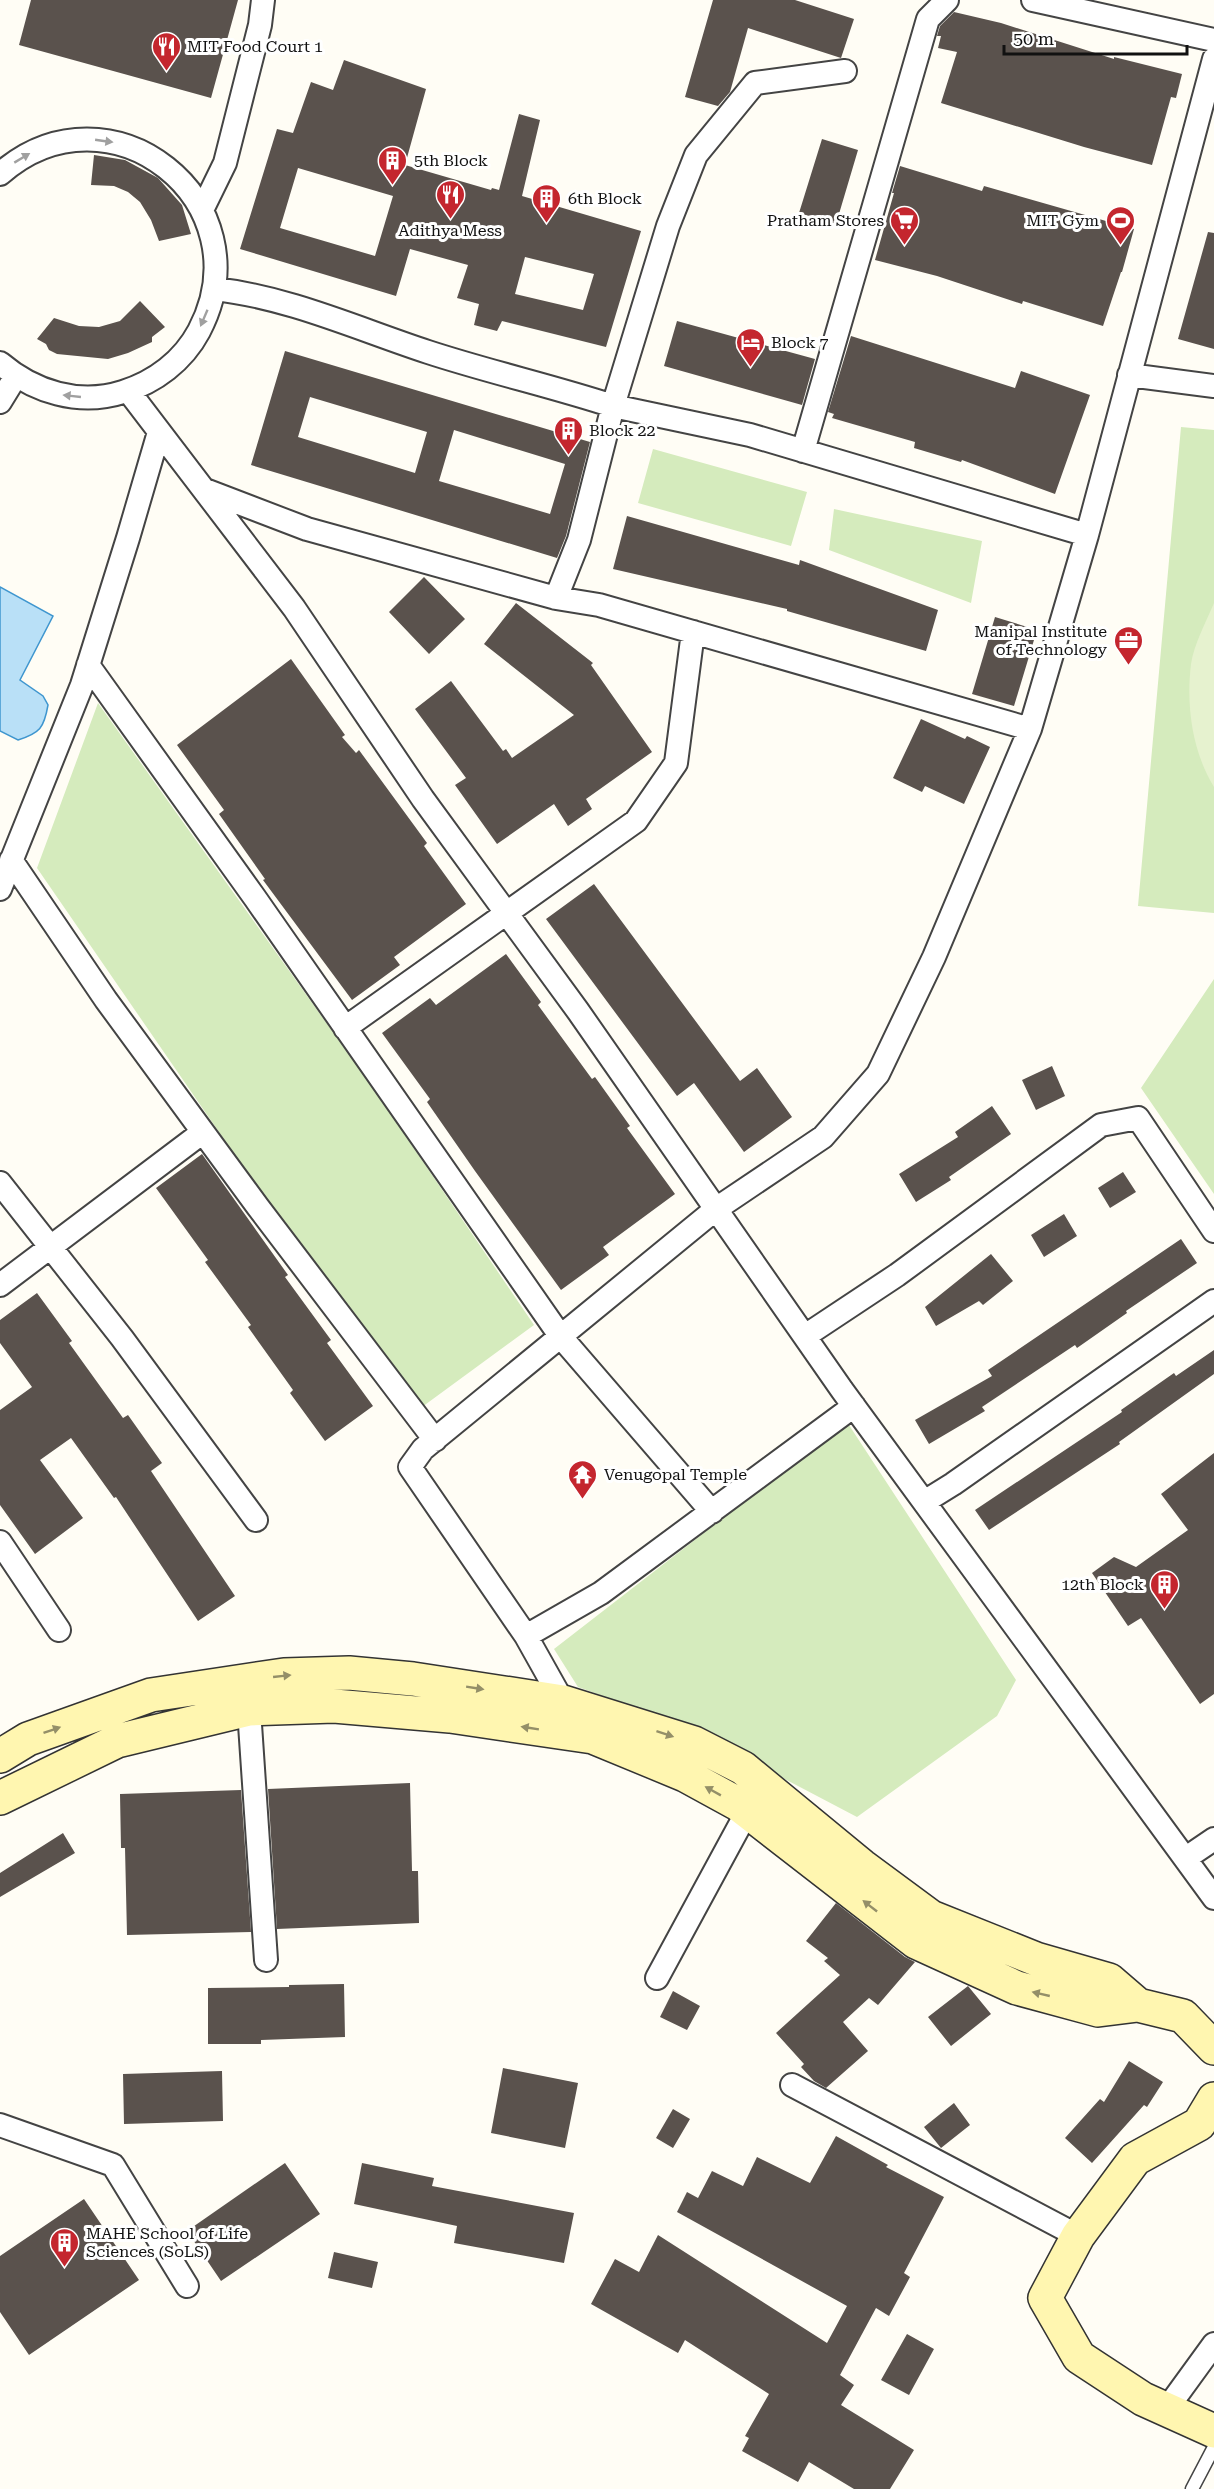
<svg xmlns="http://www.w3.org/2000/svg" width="1214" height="2489" font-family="'Roboto Serif',serif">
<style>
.green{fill:#d5ebbd}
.pitch{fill:#e6f2cf}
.water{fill:#b9e0f7;stroke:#3f96cf;stroke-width:1.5}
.building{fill:#5a524d;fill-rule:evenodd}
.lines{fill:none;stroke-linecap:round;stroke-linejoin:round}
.service-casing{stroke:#444;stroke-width:15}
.minor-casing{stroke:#444;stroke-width:26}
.secondary-casing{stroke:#333;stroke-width:36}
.service{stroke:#fff;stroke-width:12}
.minor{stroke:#fff;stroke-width:22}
.secondary{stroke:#fff6b0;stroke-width:33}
.oneway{fill:#a0a0a0}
.oneway2{fill:#948f68}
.labels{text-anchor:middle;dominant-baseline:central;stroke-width:6;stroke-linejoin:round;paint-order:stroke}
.poi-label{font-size:16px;fill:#111;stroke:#fff;text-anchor:start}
</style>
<rect width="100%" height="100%" fill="#fffdf5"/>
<path class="green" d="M1181,427L1214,430V913L1138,906Z
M653,449L807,492L791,546L638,503Z
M834,509L982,541L971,603L829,550Z
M98,703L375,1091L534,1325L422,1407L252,1180L37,868Z
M1214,979V1194L1141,1088Z
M847,1422L1016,1680L997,1716L857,1817L680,1724L578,1687L554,1649Z"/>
<path class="pitch" d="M1214,603V787C1192,751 1186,706 1191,664C1194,644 1206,622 1214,603Z"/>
<path class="water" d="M0,587L53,616L20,680L43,696L48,705C44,728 40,733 18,740L0,731Z"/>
<path class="building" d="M31,0H238L211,98L19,45Z
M713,0H795L854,19L841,58L748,28L730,92L718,106L685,97Z
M954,12L1001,23L1114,59V57L1182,74L1176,98L1171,97L1152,165L1084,147L941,103L957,52L938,48L941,36H937L940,26Z
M344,60L426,89L405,165L491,190L492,188L499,190L519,114L540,120L522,196L641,231L606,347L502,321L497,331L474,325L479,304L457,298L468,265L410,249L396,296L240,249L277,129L293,133L311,82L333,90ZM298,168L393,196L375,256L280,228ZM525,257L594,274L583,310L515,294Z
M822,139L858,150L836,224L799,213Z
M94,155L125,160L158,178L182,205L191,234L159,241L151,220L140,202L128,192L114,186L91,185Z
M900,166L982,191L984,186L1134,229L1122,272H1121L1103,326L1023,301L1022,304L937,276L875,260L894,193H892Z
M1208,232L1214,233V349L1178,339Z
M140,301L165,327L152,337V342L128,353L108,359L57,354L49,350L46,344L37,339L54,318L79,326L99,327L120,321Z
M677,321L815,359L802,405L664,366Z
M851,336L1015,388L1021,371L1090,395L1055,494L962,460L961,462L914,448L915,442L832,418L834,414L828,412Z
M285,351L590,442L566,536L557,558L251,465ZM310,397L427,432L415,473L298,437ZM454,430L565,464L550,514L439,481Z
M627,516L799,565L800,560L938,610L926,651L787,611V609L613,569Z
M424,577L465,619L429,654L389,612Z
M516,603L593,663L591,665L652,752L586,799L592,809L568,826L554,804L497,844L455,785L466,778L415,709L451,681L503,751L506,749L512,758L574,715L484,644Z
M995,617L1037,630L1014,706L972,694Z
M291,659L345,735L342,737L356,753L359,750L427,843L424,846L466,904L394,957L400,965L352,1000L263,880L265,879L219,814L224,810L177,745Z
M921,719L965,739L967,736L990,747L964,804L925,786L922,792L893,778Z
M594,884L740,1081L757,1068L792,1117L744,1152L694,1083L677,1096L546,919Z
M506,954L541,1002L538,1005L592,1079L595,1077L630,1126L627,1128L675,1194L603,1247L609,1255L561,1290L475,1171L427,1102L430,1099L382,1033L430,998L436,1005Z
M1052,1066L1065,1096L1036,1110L1022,1080Z
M992,1106L1011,1134L949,1177L951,1180L916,1202L899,1174L958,1137L955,1132Z
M202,1154L288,1275L285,1277L331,1340L327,1343L373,1406L325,1441L290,1393L293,1390L248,1327L251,1325L205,1262L208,1260L156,1188Z
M1123,1172L1136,1192L1110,1208L1098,1188Z
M1064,1214L1077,1236L1044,1257L1031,1235Z
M1181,1239L1197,1263L1126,1311L1127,1313L1077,1348L1075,1345L982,1407L985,1411L929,1444L915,1420L992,1376L988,1370Z
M991,1254L1013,1281L983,1305L979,1301L936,1326L925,1307Z
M37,1293L72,1341L69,1343L123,1418L128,1415L162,1463L151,1471L235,1596L198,1621L116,1497L114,1498L71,1438L40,1460L83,1518L35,1554L0,1505V1410L32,1387L0,1343V1320Z
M1214,1350V1374L1119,1442L1120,1444L989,1530L975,1510L1122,1412L1121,1410L1174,1373L1176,1376Z
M1214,1453V1694L1200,1704L1141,1618L1128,1626L1092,1573L1114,1557L1136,1567L1188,1530L1161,1494Z
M410,1783L412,1871H418L419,1923L277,1929L268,1789Z
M241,1790L251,1932L127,1935L125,1848H121L120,1794Z
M63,1833L75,1853L0,1897V1873Z
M836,1903L905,1957L915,1962L878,2005L869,1998L843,2022L868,2051L826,2088L814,2081L801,2067L804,2064L776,2033L840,1975L824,1961L828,1958L806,1941Z
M344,1984L345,2037L261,2040V2044H208V1988L289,1987V1985Z
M968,1986L991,2014L951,2046L928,2017Z
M673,1991L700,2006L687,2030L660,2017Z
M1129,2061L1163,2082L1147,2107L1144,2105L1092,2163L1065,2138L1100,2099L1104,2102Z
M503,2068L578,2083L565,2148L491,2133Z
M222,2071L223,2121L124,2124L123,2074Z
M954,2103L970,2125L941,2148L924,2127Z
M673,2109L690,2119L673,2148L656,2138Z
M836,2136L888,2165L886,2167L944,2197L904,2273L910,2277L889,2316L876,2308L840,2375L854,2385L841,2405L914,2450L890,2489H854L809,2462L798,2482L742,2451L749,2438L745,2436L769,2394L685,2340L678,2353L591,2304L615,2259L639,2272L658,2235L827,2343L847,2306L677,2212L687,2192L698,2198L712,2171L743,2186L757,2157L810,2183Z
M285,2163L320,2214L221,2281L187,2231Z
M362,2163L434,2178L432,2186L574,2213L564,2263L454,2243L457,2226L354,2204Z
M84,2199L139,2280L29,2355L0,2312V2256Z
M334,2252L378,2262L372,2288L328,2278Z
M907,2334L934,2349L909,2395L881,2380Z"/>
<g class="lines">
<defs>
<path id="service" d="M1192,2489L1214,2447"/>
<path id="minor" d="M1033,0L1214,40
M845,71L755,83L696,155L668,226L613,406L750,435L1087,535L1214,59
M0,174C110,77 267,202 199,331C183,361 155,382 123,392C79,406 34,392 0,363
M202,210L225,163L260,25L263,0
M1129,375L1214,386
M130,390L133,397L294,608L423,799L578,1011L842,1390L1214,1898
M0,402L16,376
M803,451L928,19L947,0
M205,490L307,529L556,598L579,540L613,406C552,386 489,372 428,352C358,329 288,297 214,289
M556,598L599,605L1030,729L934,957L878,1074L823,1137L716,1209L423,1449L410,1467L526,1636L563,1702
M88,665L255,898L561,1337L712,1512
M1030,729L1087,535
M11,860L106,1000L258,1207L435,1440
M0,889L82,685L128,538L159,432
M345,1028L636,821L676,763L693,632
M0,1183L122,1338L256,1520
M0,1285L203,1132
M805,1336L897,1275L1101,1125L1138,1118L1214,1231
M924,1502L953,1484L1214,1301
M0,1542L59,1630
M526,1636L601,1593L854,1406
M248,1695L266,1960
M1186,1858L1214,1839
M657,1978L747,1812
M792,2085L1078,2236
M0,2125L113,2165L187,2286
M1166,2410L1214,2344"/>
<path id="secondary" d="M0,1756L28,1739L151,1695L284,1675L349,1673L413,1679L563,1702L694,1743L743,1768L862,1866L931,1917L1036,1959L1109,1980L1138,2005
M0,1798L117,1741L249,1709L334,1706L450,1716L593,1737L685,1775L738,1804L916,1942L1017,1988L1098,2010L1138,2005L1183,2016L1214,2048
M1214,2099L1199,2124L1135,2159L1078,2236L1045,2298L1079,2357L1143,2399L1214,2431"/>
</defs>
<use href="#service" class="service-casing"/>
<use href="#minor" class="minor-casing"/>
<use href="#secondary" class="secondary-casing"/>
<use href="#service" class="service"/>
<use href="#minor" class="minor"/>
<use href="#secondary" class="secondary"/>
</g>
<defs><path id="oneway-solid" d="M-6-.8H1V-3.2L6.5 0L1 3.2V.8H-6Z" transform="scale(1.5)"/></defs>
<g class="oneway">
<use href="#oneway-solid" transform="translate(104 141) rotate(8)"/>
<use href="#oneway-solid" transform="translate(22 158) rotate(-31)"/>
<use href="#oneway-solid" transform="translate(204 318) rotate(113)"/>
<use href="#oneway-solid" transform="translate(72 396) rotate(-174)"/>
</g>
<g class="oneway2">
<use href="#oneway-solid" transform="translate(282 1676) rotate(-6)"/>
<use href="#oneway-solid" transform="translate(475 1688) rotate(9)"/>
<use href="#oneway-solid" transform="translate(530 1728) rotate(-171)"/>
<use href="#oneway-solid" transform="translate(52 1730) rotate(-19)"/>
<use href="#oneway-solid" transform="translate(665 1734) rotate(18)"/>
<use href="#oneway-solid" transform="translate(713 1791) rotate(-151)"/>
<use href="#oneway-solid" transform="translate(870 1906) rotate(-142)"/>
<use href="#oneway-solid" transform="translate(1041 1994) rotate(-167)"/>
</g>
<defs>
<symbol id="restaurant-pin" viewBox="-11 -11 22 30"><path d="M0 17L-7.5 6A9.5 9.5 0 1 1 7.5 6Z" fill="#c4262e" stroke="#fff"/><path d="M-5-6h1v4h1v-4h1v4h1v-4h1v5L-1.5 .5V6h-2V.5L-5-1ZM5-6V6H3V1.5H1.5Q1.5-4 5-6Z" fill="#fff"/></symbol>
<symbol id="building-pin" viewBox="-11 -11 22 30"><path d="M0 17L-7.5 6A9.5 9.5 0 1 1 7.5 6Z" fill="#c4262e" stroke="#fff"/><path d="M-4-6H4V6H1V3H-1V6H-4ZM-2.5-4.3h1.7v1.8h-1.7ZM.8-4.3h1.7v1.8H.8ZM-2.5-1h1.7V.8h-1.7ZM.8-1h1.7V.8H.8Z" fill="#fff"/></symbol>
<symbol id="supermarket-pin" viewBox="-11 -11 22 30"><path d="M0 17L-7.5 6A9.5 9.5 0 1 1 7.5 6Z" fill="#c4262e" stroke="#fff"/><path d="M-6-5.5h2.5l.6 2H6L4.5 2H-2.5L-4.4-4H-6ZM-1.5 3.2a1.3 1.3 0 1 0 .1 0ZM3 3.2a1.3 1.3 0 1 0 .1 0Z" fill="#fff"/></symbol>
<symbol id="stadium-pin" viewBox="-11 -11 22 30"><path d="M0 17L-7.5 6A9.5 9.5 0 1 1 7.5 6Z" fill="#c4262e" stroke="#fff"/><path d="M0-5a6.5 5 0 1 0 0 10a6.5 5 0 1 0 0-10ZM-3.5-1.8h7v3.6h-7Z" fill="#fff"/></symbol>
<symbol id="hotel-pin" viewBox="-11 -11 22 30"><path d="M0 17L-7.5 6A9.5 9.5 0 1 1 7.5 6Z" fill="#c4262e" stroke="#fff"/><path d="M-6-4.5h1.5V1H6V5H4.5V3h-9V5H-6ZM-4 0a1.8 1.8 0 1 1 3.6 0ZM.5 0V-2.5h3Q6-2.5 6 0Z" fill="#fff"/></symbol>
<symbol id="office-pin" viewBox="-11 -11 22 30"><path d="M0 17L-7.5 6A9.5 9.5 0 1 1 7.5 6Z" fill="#c4262e" stroke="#fff"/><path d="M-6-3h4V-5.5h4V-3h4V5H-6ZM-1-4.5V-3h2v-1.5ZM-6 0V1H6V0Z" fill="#fff"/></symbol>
<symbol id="temple-pin" viewBox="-11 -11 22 30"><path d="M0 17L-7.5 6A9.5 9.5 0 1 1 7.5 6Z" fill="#c4262e" stroke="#fff"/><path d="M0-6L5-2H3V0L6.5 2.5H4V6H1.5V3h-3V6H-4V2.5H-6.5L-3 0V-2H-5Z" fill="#fff"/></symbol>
</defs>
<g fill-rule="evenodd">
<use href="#restaurant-pin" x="150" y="30" width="33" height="45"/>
<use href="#building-pin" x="376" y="144" width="33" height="45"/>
<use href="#restaurant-pin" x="434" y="178" width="33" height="45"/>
<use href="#building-pin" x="530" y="182" width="33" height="45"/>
<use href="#supermarket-pin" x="888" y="204" width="33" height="45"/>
<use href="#stadium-pin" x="1104" y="204" width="33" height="45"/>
<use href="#hotel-pin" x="734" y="326" width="33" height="45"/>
<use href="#building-pin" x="552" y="414" width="33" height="45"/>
<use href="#office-pin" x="1112" y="624" width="33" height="45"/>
<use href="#temple-pin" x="566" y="1458" width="33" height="45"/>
<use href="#building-pin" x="1148" y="1568" width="33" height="45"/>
<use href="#building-pin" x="48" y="2226" width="33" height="45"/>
</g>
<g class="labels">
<g class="poi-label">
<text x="187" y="46">MIT Food Court 1</text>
<text x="414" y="160">5th Block</text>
<text x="568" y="198">6th Block</text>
<text x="884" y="220" text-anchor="end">Pratham Stores</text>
<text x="1099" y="220" text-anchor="end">MIT Gym</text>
<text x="450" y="230" text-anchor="middle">Adithya Mess</text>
<text x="771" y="342">Block 7</text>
<text x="589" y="430">Block 22</text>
<text x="1107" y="631" text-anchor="end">Manipal Institute<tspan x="1107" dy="18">of Technology</tspan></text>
<text x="604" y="1474">Venugopal Temple</text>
<text x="1144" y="1584" text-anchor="end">12th Block</text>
<text x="86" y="2233">MAHE School of Life<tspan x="86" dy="18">Sciences (SoLS)</tspan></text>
</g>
</g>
<path d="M1004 45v9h183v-9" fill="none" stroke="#111111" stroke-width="3"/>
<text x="1013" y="45" font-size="18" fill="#111111" stroke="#ffffff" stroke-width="4.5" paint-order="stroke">50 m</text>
</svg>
